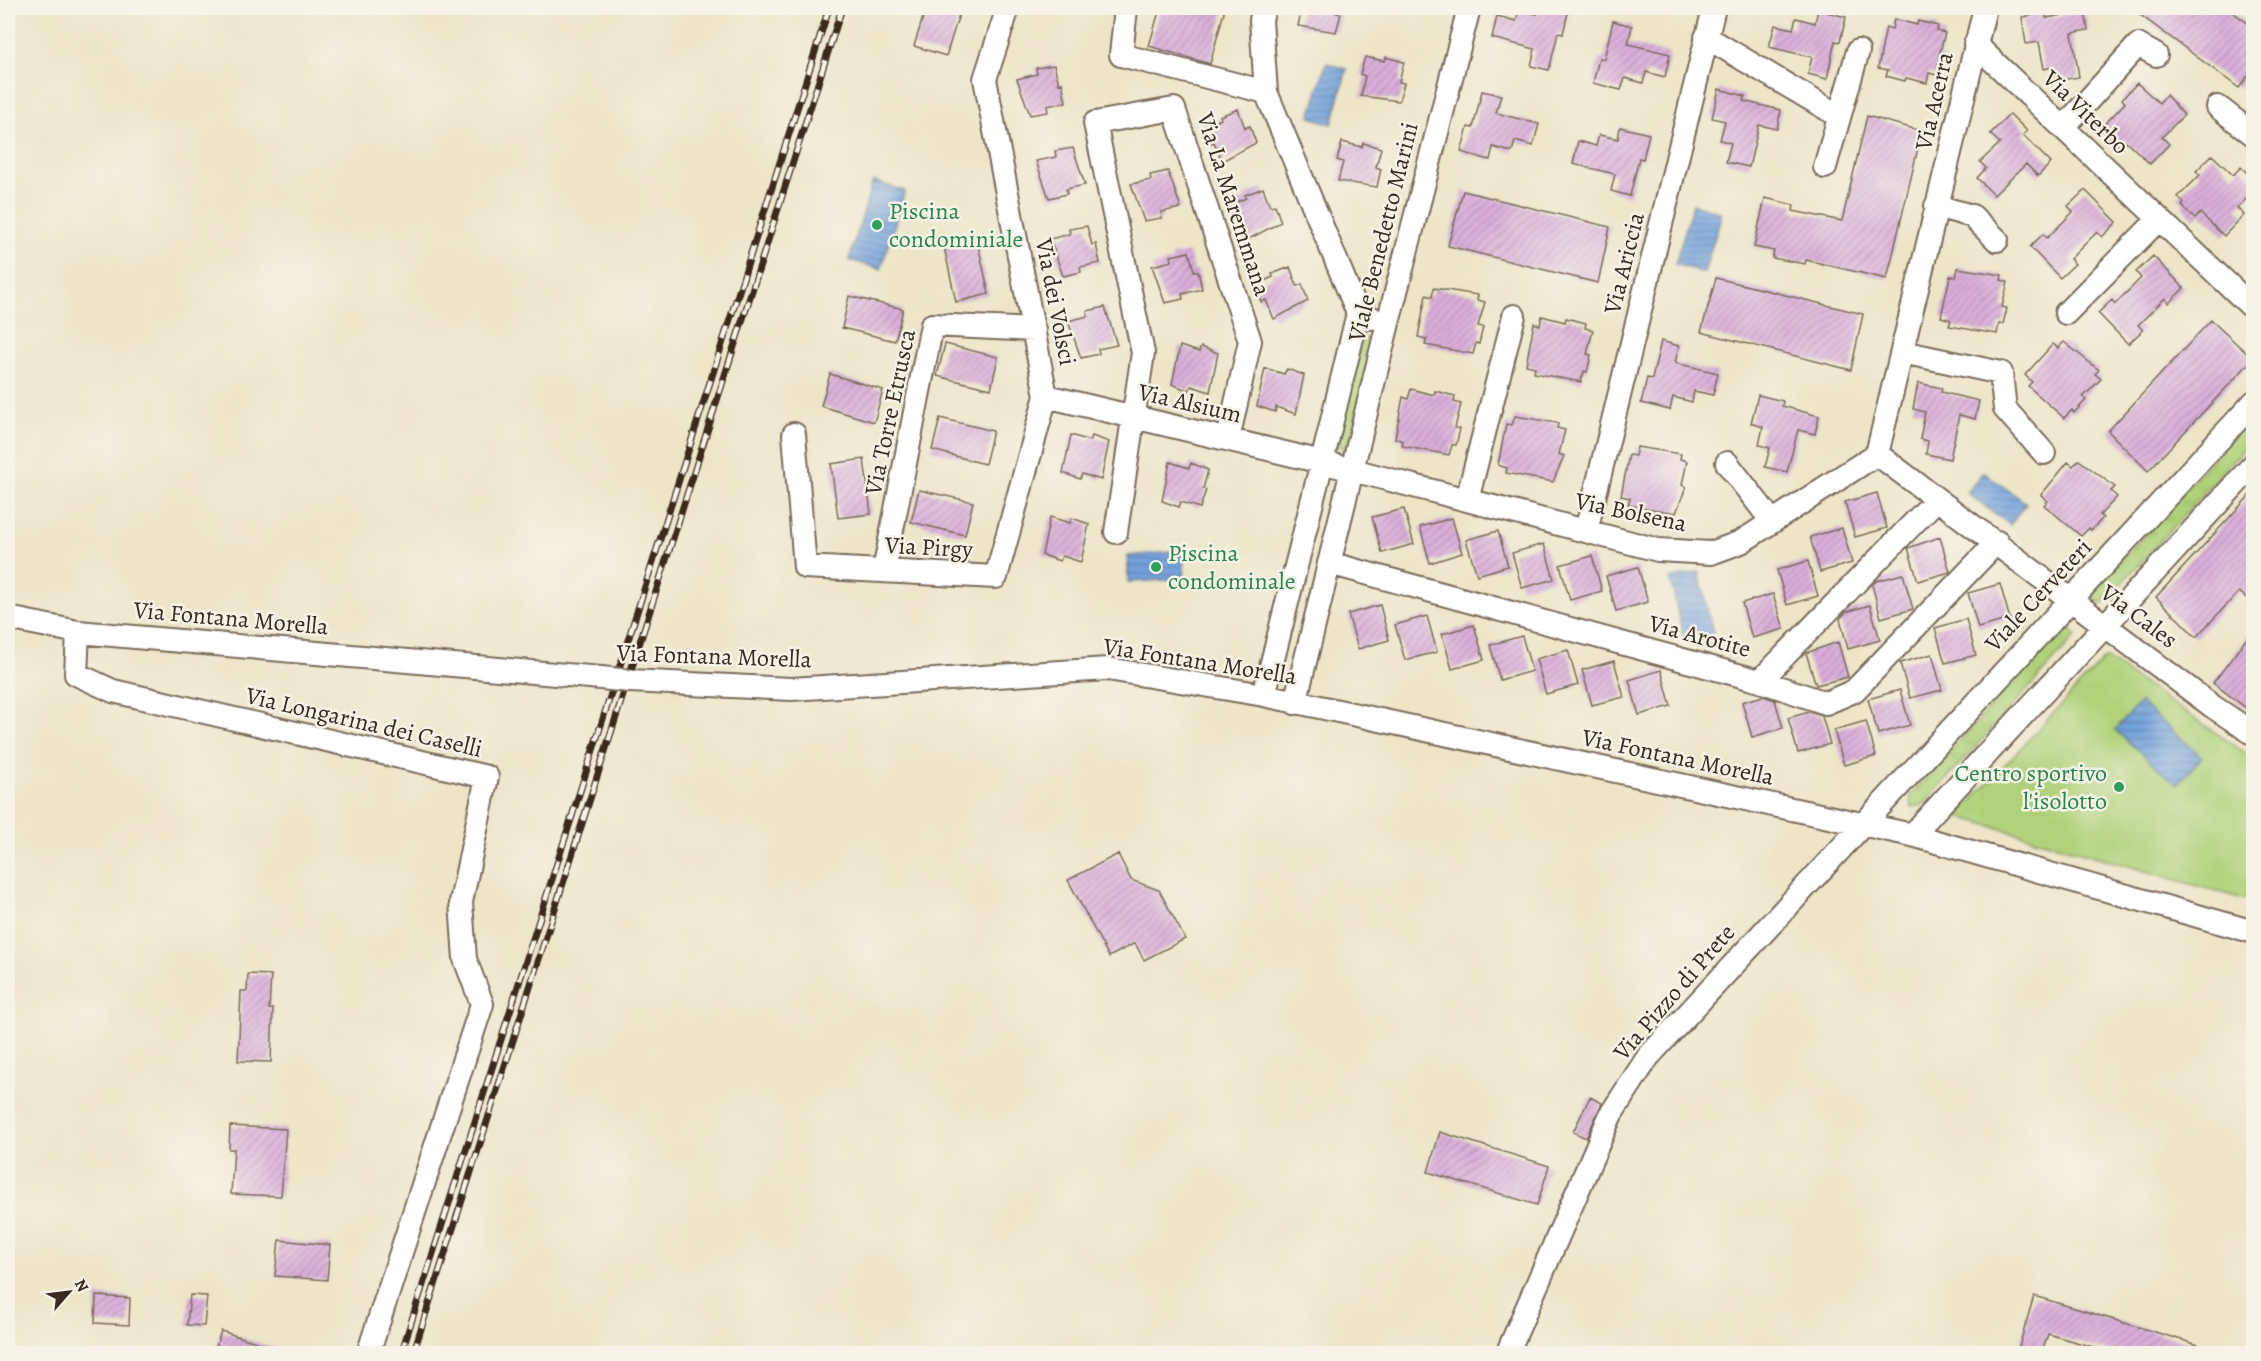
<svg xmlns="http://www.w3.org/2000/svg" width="2261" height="1361" font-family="Alegreya,serif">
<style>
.grass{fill:url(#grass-tufts);stroke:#757e4c;stroke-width:1.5}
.pitch{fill:#afd179;stroke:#757e4c;stroke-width:1.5}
.water{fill:url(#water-rules);stroke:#56667c;stroke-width:1.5}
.building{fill:url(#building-hatch)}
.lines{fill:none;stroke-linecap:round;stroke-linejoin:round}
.minor-casing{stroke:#796b5a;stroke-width:26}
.minor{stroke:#fff;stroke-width:22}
.rail-casing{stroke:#3b2a1e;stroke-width:7}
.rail{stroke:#f7f3e8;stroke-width:4.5;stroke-dasharray:14;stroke-linecap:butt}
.minor-bridge-casing{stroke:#796b5a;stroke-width:26;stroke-linecap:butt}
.minor-bridge{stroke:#fff;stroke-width:22}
.leisure-dot{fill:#2e9e5b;stroke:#f7f3e8;stroke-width:2}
.labels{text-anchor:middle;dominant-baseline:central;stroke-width:5;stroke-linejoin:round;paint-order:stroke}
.street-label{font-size:24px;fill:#3b2a1e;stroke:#f7f3e8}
.leisure-label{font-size:24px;fill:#27864d;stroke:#f7f3e8;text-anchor:start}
</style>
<defs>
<pattern id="grass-tufts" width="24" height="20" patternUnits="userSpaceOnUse" patternTransform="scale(1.5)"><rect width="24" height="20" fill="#afd179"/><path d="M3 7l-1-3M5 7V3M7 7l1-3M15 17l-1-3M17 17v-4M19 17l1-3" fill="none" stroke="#97b468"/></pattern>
<pattern id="water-rules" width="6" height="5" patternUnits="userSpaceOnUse" patternTransform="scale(1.5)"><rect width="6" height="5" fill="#72a1db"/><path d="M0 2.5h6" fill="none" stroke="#5f83b1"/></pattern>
<pattern id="building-hatch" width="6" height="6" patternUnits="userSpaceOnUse" patternTransform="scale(1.5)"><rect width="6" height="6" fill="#dab0db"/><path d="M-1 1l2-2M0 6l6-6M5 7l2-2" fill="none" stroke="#b28fb1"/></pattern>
</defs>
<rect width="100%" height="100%" fill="#f7f3e8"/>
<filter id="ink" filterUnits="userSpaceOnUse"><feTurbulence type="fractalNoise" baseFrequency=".0167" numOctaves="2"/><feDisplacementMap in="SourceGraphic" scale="12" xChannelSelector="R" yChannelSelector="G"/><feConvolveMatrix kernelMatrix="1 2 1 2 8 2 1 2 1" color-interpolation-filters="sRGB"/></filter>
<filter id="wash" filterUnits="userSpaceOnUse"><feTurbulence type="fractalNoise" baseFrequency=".008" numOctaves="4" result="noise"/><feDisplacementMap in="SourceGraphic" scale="24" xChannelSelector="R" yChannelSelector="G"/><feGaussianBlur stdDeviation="1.35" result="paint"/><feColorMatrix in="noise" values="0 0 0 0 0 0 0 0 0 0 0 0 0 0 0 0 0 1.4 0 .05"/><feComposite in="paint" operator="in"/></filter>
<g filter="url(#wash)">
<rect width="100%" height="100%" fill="#ece5c8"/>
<path class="grass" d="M1362,338H1371L1376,344L1348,447L1345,449L1336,444Z
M2253,414V439L2103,604L2095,600L2092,592Z
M2063,626L2070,627L2076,636L1923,805L1912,807L1910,796Z"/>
<path class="pitch" d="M2105,658L2253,758V902L1957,816Z"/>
<path class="water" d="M1326,63L1347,69L1332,124L1310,117Z
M873,181L905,191L881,269L849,260Z
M1693,204L1722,213L1704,273L1675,264Z
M1983,472L2026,503L2010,525L1967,493Z
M1183,551L1185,579L1128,582V556Z
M1699,572L1713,633L1684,640L1670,579Z
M2140,702L2202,757L2177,785L2115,730Z"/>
<g id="blocks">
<path class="building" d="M926,8H961L946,56L914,46Z
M1160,8H1225L1210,64L1149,46Z
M1302,8H1337L1336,13L1341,14L1336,32L1298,26Z
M1539,8H1569L1563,34L1558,33L1549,70L1531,66L1535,49L1492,38L1497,16L1516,21L1519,10L1537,14Z
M2131,8H2227L2253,27V69L2239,88Z
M1818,10L1846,17L1840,42L1835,41L1827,79L1808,74L1812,57L1769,47L1775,25L1793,29L1796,18L1815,23Z
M2085,11L2088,30L2072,33L2079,77L2055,81L2052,67L2044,69L2039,42L2026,44L2022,17L2046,13V18Z
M1894,19L1917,25L1918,21L1938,26L1937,31L1945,33L1939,56L1944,58L1940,76L1929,73L1927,83L1906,78L1905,81L1886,76L1888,70L1878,68L1886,27L1892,29Z
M1613,21L1632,26L1628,44L1670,54L1665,77L1646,72L1643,83L1625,78L1621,90L1593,83L1599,58L1604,59Z
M1365,57L1385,61L1386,57L1404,62L1399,82L1404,83L1399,101L1361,96L1365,76L1360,74Z
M1054,65L1059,84L1062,83L1066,102L1047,106L1048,112L1030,115L1017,79L1037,74L1036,68Z
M2137,83L2159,103L2166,95L2184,115L2162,137L2169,144L2150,164L2126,141L2120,147L2107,134L2110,132L2103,126L2125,103L2122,99Z
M1719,89L1745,96L1743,101L1781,110L1777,129L1759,125L1749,167L1726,162L1731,143L1720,140L1725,121L1712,118Z
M1482,91L1501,95L1496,113L1539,124L1533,146L1515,141L1512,152L1493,147L1490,160L1461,152L1468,127L1473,128Z
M1238,109L1245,128L1250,126L1256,143L1222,161L1214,142L1209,144L1203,127L1221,119L1220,116Z
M2010,114L2027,131L2023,135L2051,163L2038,176L2026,164L1994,195L1977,178L1986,168L1980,162L2000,143L1990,134Z
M1867,116L1922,131L1887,279L1806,260L1805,264L1772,258L1774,251L1754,247L1765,198L1794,205L1793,211L1842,221Z
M1620,127L1649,134L1643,159L1639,158L1630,196L1611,191L1615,174L1573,164L1578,141L1596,146L1599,135L1618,139Z
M1342,142L1362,147L1363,143L1381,148L1376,167L1381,169L1377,187L1338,181L1343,162L1337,160Z
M1073,148L1085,185L1066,189L1067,194L1049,198L1036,161L1056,157L1055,151Z
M2212,155L2233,175L2241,167L2253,179V192L2237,208L2244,215L2224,236L2200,213L2195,219L2182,206L2184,203L2178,197L2200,175L2196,171Z
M1168,171L1181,208L1161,212L1162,218L1144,221L1131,184L1151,180L1150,175Z
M1263,188L1270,206L1275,205L1281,222L1247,240L1239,221L1234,223L1228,206L1246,198L1245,195Z
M2085,190L2117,222L2102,237L2097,232L2070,259L2075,264L2060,278L2030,247L2043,234L2047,238L2073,212L2068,206Z
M1463,191L1610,227L1598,283L1448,246Z
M1087,226L1092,245L1096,244L1100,263L1080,267L1081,272L1063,276L1050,239L1070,234L1069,229Z
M977,240L989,294L956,302L944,247Z
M1189,252L1194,271H1198L1202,289L1182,294L1183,299L1165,303L1152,266L1172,261L1171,256Z
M2153,256L2184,288L2169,303L2165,298L2138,325L2143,330L2128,344L2098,313L2112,300L2115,304L2141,278L2136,272Z
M1290,267L1297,286L1302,284L1308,301L1274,319L1266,300L1261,302L1255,285L1273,277L1272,274Z
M1958,268L2002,275L2001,280L2008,282L2002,307L2007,308L2003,324H1999L1997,334L1949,326L1951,320L1941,317L1950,276L1956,277Z
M1716,278L1863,314L1851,370L1701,332Z
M1434,288L1478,295L1477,300L1485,302L1478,326L1483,327L1479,344L1476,343L1473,354L1425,345L1427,339L1418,337L1426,295L1432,297Z
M849,296L903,309L895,341L842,328Z
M1105,307L1117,345L1098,349L1099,354L1081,358L1068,321L1088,316L1087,311Z
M1542,316L1565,322L1566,318L1586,323L1585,328L1593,330L1587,354L1591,355L1587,372L1584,371L1581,382L1534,373L1535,367L1526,365L1534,323L1540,325Z
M2211,320L2253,359L2148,471L2108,431Z
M1661,341L1679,346L1675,363L1718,373L1713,395L1694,391L1692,402L1673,397L1670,410L1641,403L1647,378L1652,379Z
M2064,342L2099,370L2095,374L2101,379L2083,397L2086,400L2074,413L2072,410L2064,418L2028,386L2032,382L2025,375L2053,344L2058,348Z
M945,344L998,357L991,389L937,376Z
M1180,346L1199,352L1201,347L1218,353L1210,392L1191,386L1189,391L1172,384Z
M1265,368L1284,374L1287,369L1304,375L1296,414L1276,407L1275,412L1257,406Z
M830,374L883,390L874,422L821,406Z
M1918,383L1942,388L1941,392L1979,401L1975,419L1959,415L1950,459L1926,454L1928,441L1920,439L1925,412L1913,409Z
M1411,389L1434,395L1435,391L1455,396L1454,402L1461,404L1455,428L1460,429L1456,445H1452L1449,455L1402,446L1403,441L1395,438L1403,397L1408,399Z
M1758,395L1783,401L1782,406L1819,416L1815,434L1798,430L1787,472L1765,467L1770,448L1759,445L1763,427L1751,423Z
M1515,416L1558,423L1557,428L1565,430L1559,454L1564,456L1553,482L1506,473L1507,468L1498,465L1506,424L1512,425Z
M940,418L993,431L985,464L932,450Z
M1071,435L1090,441L1092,436L1109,442L1101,480L1082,474L1080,479L1063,473Z
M1637,447L1681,454L1680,459L1687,461L1682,485L1686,487L1676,513L1628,505L1630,498L1621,496L1629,455L1635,456Z
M864,459L871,514L838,518L831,464Z
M2079,460L2115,487L2111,491L2117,497L2100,515L2103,518L2091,530L2089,528L2081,536L2044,505L2048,501L2041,495L2068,462L2073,466Z
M1170,462L1189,468L1191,463L1208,470L1203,489L1206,490L1200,508L1181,502L1179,507L1162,501Z
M919,490L973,502L965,535L911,522Z
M2253,492V603L2239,592L2196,637L2156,597Z
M1877,493L1887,528L1855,537L1845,502Z
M1404,509L1414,544L1382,553L1372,517Z
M1050,517L1070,523L1072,518L1089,524L1081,562L1062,556L1060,561L1042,555Z
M1452,518L1462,553L1430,563L1420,527Z
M1842,528L1852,563L1820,572L1810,537Z
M1498,531L1508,566L1477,575L1466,540Z
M1940,537L1950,572L1918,581L1908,548Z
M1544,544L1554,579L1522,588L1512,553Z
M1592,556L1602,591L1570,600L1560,565Z
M1808,561L1818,596L1787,605L1777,570Z
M1638,567L1648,602L1616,611L1606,576Z
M1903,574L1913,609L1881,618L1872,585L1876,581Z
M2000,584L2010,619L1978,628L1968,593Z
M1773,594L1784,629L1752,638L1742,603Z
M1380,605L1389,640L1358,649L1348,614Z
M1870,605L1880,640L1848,649L1840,619L1846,612Z
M1427,616L1437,652L1405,660L1395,625Z
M1966,619L1976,655L1945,663L1935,628Z
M1474,625L1484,660L1452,669L1442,634Z
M2253,630V713L2213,683Z
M1522,636L1532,671L1500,680L1490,645Z
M1838,642L1848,677L1816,685L1806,653Z
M1568,650L1578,685L1546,694L1536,659Z
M1932,654L1942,690L1910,698L1900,663Z
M1614,661L1624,697L1592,705L1582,670Z
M1661,670L1671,706L1639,715L1629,680Z
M1900,690L1910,725L1878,734L1868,699Z
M1763,696L1775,700L1783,728L1752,737L1742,702Z
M1809,712L1822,716L1830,744L1798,753L1788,718Z
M1866,721L1876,756L1844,765L1834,730Z
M1118,854L1131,880L1159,890L1185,939L1144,960L1135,943L1109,957L1068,880Z
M248,974L271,975L269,1009H273L271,1062L238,1061L241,991H247Z
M1590,1097L1602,1103L1586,1138L1573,1132Z
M230,1126L286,1129L281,1196L231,1194L234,1149H229Z
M1440,1132L1549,1166L1537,1205L1428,1172Z
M279,1240L330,1245L327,1280L275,1276Z
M190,1295L207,1296L204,1326L187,1325Z
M96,1296L130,1298L129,1325L95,1323Z
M2034,1296L2212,1349L2211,1353H2114L2048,1334L2042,1353H2017Z
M221,1331L281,1350V1353H214Z"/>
</g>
</g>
<g filter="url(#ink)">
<use href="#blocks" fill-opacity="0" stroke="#796b5a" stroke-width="1.5"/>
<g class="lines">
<defs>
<path id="minor" d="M1126,8L1121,55L1266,92
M1264,8L1261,20L1266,92L1358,313L1372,318
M1706,37L1839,116
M1975,44L2254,309
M2218,107L2254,135
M2063,128L2138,45L2156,55
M1825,167L1858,51
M1936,206L1972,216L1997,240
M2066,313L2159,219
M1902,352L2001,373L2005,409L2044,453
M1046,396L1322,462L1358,313
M794,434L805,567L996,577L1046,396L985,79L1008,8
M1877,454L2212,706L2254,734
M1877,454L1985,8
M1727,463L1771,520
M1467,500L1514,316
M1586,531L1714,8
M1116,532L1143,353L1095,123L1174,109L1250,341L1228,439
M1329,563L1760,681L1826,703L1854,691L1997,542
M884,571L932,325L1034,330
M8,618L78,632L601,678
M78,632L76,674L113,691L487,777L461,902L465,959L482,1004L368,1354
M630,681L791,689L1108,669L1264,695L1912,835L2254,932
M1760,681L1936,500
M1264,695L1322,462L1658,550L1711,553L1741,542L1877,454
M1295,703L1388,323L1469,8
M1912,835L2254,464
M1507,1354L1611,1114L1648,1057L2254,402"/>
</defs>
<use href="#minor" class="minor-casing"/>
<use href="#minor" class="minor"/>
<defs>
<path id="rail" d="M401,1354L829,8
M413,1354L842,8"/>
</defs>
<use href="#rail" class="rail-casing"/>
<use href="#rail" class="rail"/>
<defs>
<path id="minor-bridge" d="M601,678L630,681"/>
</defs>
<use href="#minor-bridge" class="minor-bridge-casing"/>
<use href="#minor-bridge" class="minor-bridge"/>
</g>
</g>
<g class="leisure-dot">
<circle cx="877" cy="225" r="6"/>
<circle cx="1156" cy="567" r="6"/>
<circle cx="2119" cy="787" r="6"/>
</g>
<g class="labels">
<g class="street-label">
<text transform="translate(1934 101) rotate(-77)">Via Acerra</text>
<text transform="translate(2086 112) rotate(44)">Via Viterbo</text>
<text transform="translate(1234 204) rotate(72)">Via La Maremmana</text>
<text transform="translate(1383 232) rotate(-76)">Viale Benedetto Marini</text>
<text transform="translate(1624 263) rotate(-76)">Via Ariccia</text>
<text transform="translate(1056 302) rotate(79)">Via dei Volsci</text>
<text transform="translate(1190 403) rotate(13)">Via Alsium</text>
<text transform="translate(890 412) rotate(-78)">Via Torre Etrusca</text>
<text transform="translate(1631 512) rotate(12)">Via Bolsena</text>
<text transform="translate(929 547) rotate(3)">Via Pirgy</text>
<text transform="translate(2038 595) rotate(-47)">Viale Cerveteri</text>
<text transform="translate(2139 616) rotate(37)">Via Cales</text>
<text transform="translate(231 618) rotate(5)">Via Fontana Morella</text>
<text transform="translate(1700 636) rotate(15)">Via Arotite</text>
<text transform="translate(714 656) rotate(2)">Via Fontana Morella</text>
<text transform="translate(1200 661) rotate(9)">Via Fontana Morella</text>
<text transform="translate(364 722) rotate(13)">Via Longarina dei Caselli</text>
<text transform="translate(1678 757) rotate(12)">Via Fontana Morella</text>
<text transform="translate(1674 992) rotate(-49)">Via Pizzo di Prete</text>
</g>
<g class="leisure-label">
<text x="889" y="211">Piscina<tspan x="889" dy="28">condominiale</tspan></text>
<text x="1168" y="553">Piscina<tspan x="1168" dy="28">condominale</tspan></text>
<text x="2107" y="773" text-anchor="end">Centro sportivo<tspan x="2107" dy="28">l'isolotto</tspan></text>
</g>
</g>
<rect width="2261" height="1361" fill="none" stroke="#f7f3e8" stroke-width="30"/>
<g transform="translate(69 1292) rotate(62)" stroke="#f7f3e8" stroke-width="4.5" paint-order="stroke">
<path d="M0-4.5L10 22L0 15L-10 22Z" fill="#3b2a1e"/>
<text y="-9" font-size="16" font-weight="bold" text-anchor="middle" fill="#3b2a1e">N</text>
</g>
</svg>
